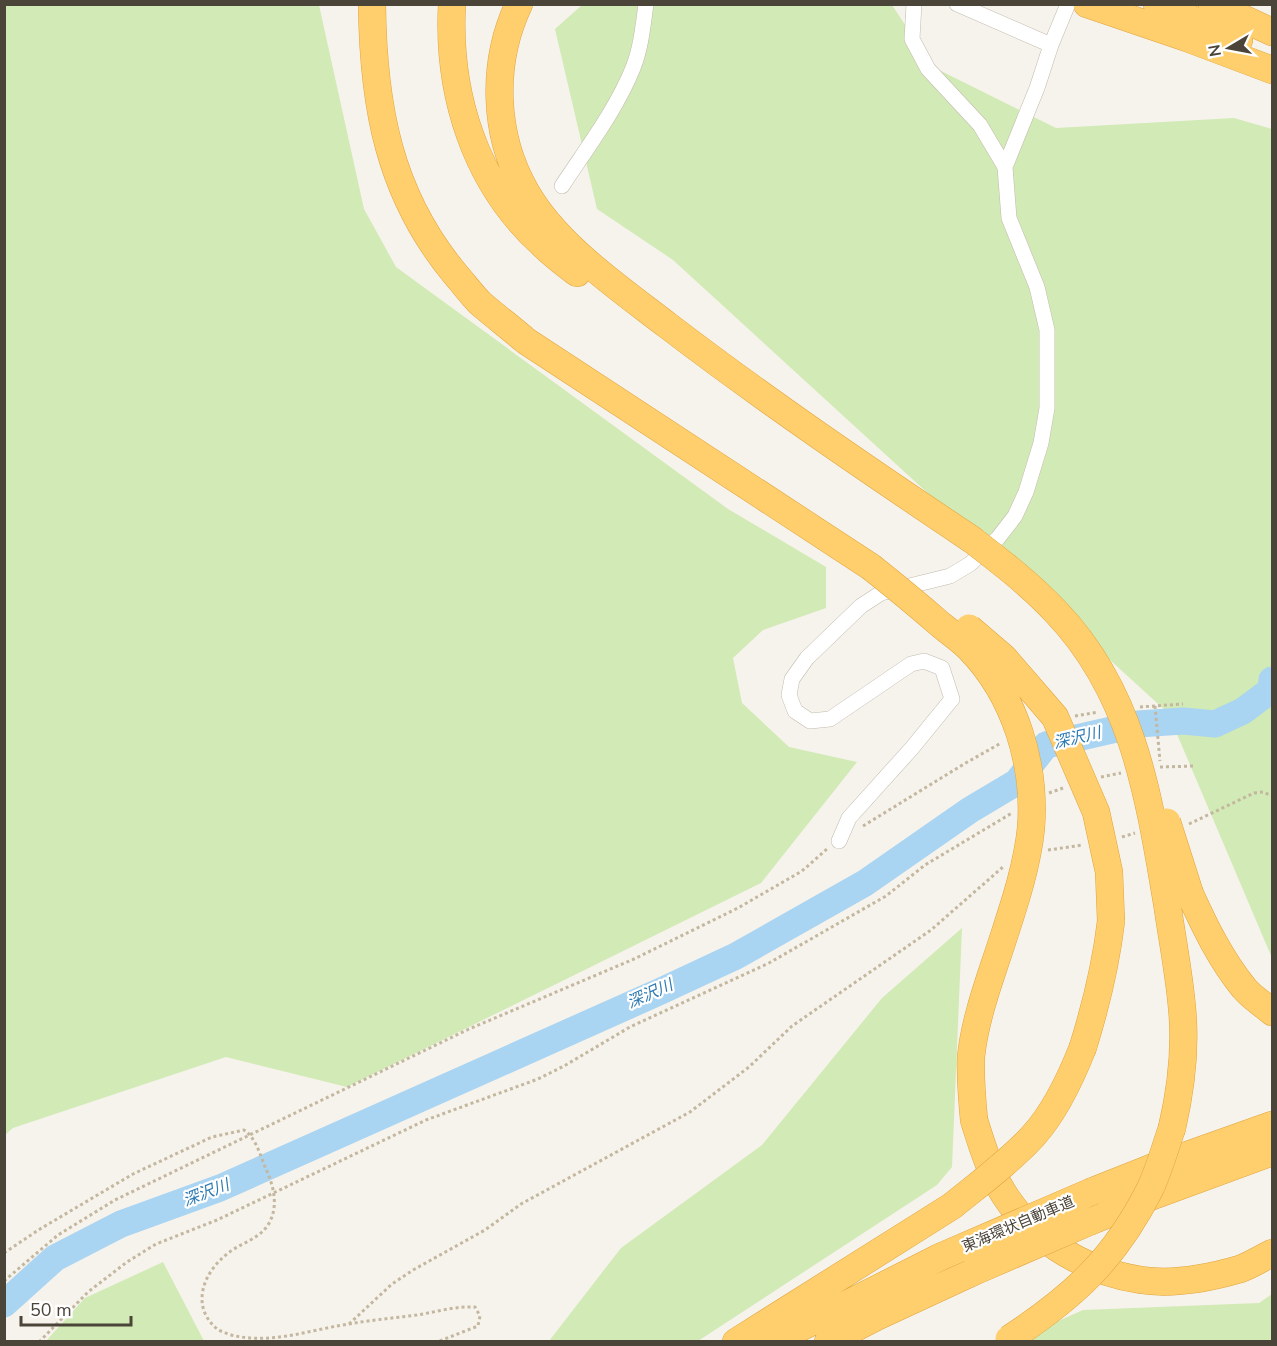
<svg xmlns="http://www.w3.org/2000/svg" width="1277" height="1346" font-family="'Nunito Sans','Noto Sans JP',sans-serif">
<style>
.green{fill:#d2eab5}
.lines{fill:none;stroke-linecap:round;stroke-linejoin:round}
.river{stroke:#a9d4f2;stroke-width:27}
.street-casing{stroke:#c2bbae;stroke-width:16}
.highway-casing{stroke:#e0a43c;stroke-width:28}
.path{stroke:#c4b79f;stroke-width:3;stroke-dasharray:3 3;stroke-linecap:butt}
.street{stroke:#fff;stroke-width:15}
.highway{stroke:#ffcf6e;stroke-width:27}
.highway-bridge-casing{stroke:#e0a43c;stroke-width:28;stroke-linecap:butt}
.highway-bridge{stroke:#ffcf6e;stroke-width:27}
.labels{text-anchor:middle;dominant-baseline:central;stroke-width:4.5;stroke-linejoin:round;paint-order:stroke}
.street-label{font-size:15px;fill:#4b4439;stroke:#fff}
.water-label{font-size:16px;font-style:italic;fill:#2e7ab2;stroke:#fff}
</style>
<rect width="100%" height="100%" fill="#f6f3ec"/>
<path class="green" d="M5,4L319,5L364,209L396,267L728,509L826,567V608L763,630L733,658L742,703L789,747L857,762L761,883L347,1087L226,1057L13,1128L5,1135Z
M582,5H892L933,67L1056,128L1234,118L1272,129V958L1168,713L673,260L597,209L555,29Z
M962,928L952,1167L937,1185L698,1341H549L621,1248L762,1145L882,998Z
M163,1262L204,1341H46L85,1298Z
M1272,1294V1341L1011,1342L1083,1310L1259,1303Z"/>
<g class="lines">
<path class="river" d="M4,1304L55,1258L121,1224L220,1188L661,991L736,956L865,883L970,810L1017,782L1046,745L1138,724L1183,721L1215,724L1243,711L1271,690L1272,680"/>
<defs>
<path id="street" d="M914,4L912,39L928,69L980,125L1005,167
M957,4L1051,45
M562,186C587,148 616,110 633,68C641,48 643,26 646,4
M839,841L849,818L912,748L952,699L942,668L924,661L911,664L830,719L810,721L795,711L789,695L792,679L807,658L861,606L881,593L950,576L970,564L998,538L1015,516L1026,492L1041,443L1047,408V330L1037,287L1009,218L1005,167L1037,88L1051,45L1068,4"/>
<path id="highway" d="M372,4C373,106 389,195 456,275C464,284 471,294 480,303C495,316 511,328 526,341L871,567
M452,4C447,94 475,183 542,244C553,255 565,264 577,273
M519,4C491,63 493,135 526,192C556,245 619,288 667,325C765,400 868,470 971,539
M1087,4L1187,38L1272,70
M1157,4L1239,40
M1212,4L1272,32
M1190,894C1205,927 1221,960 1244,988C1251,997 1263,1004 1272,1012
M1167,903C1172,938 1179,973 1182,1008C1186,1048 1181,1089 1172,1128
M1083,1047C1096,1005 1106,965 1111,921
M974,1120C981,1142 987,1164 998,1184C1027,1237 1082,1271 1141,1280C1173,1285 1209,1278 1240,1269C1251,1265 1262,1258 1272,1253
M1093,1191L1151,1168L1272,1125
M1091,1221L1155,1195L1272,1152
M736,1342L952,1206
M772,1342L940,1257
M828,1342L876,1317L973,1272"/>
</defs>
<use href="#street" class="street-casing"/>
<use href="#highway" class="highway-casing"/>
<path class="path" d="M1155,706L1160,761
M1140,707L1183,704
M1075,716L1098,712
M1160,767L1194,766
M1101,777L1121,773
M1049,793L1063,788
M1189,824L1254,793L1263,792L1272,796
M863,826L964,764L1001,743
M1122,837L1135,833
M1048,850L1083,845
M4,1253L40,1229L133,1174L212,1137L244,1130C256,1138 260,1155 266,1169C274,1187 279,1207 268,1225C258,1240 240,1243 227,1254C204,1272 190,1305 216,1328C219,1331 224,1332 228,1334C268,1346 308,1330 349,1324C371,1320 394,1318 417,1315C436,1312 455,1306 475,1307L480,1316L478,1326L437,1342
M4,1281L58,1235L115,1200L469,1029L634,959L738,908L802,871L827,849
M349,1324L392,1284L413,1270L485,1230L521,1204L690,1112L749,1067L792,1026L931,930L1003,867
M39,1342L88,1292L127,1262L156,1244L217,1220L426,1120L538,1079L564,1066L630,1027L769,963L886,896L925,865L1012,813"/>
<use href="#street" class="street"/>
<use href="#highway" class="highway"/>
<defs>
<path id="highway-bridge" d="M971,539C1001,562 1031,585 1057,613C1134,694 1149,798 1167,903
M871,567C895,586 918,605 941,625C951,633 961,640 969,648C1015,695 1036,764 1031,828C1027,867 1014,905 1002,942C990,979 975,1018 971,1057C970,1078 972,1099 974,1120
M969,628L1004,658L1055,717L1096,812L1109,872L1111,921
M1167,822L1190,894
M952,1206C979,1184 1009,1162 1033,1136C1054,1113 1072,1075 1083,1047
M940,1257L1093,1191
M973,1272L1091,1221
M1009,1339C1073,1297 1115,1259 1150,1189C1159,1170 1165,1148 1172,1128"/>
</defs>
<use href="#highway-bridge" class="highway-bridge-casing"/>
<use href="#highway-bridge" class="highway-bridge"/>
</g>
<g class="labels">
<g class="street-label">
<text transform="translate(1018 1224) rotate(-23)">東海環状自動車道</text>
</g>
<g class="water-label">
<text transform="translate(1077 738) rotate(-13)">深沢川</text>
<text transform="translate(650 994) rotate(-24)">深沢川</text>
<text transform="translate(206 1193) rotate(-21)">深沢川</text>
</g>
</g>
<rect width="1277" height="1346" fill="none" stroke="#4b4439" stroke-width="12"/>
<g transform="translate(1229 48) rotate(260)" stroke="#ffffff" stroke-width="4.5" paint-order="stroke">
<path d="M0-4.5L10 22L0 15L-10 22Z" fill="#4b4439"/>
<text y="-9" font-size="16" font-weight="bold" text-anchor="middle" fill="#4b4439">N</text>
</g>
<path d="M21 1316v9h110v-9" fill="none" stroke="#4b4439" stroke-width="3"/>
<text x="30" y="1316" font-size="18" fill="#4b4439" stroke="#ffffff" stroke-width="4.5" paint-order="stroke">50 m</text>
</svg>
